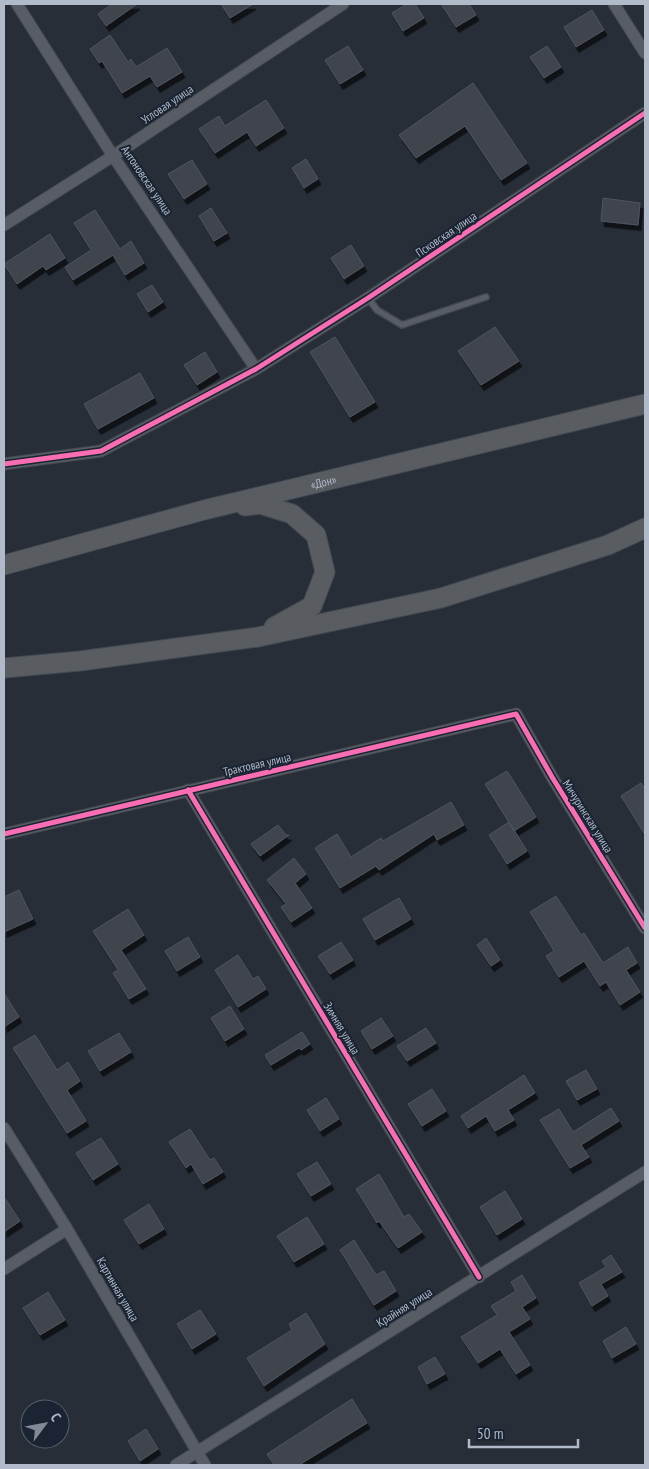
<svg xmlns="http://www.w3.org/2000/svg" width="649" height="1469" font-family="'PT Sans Narrow',sans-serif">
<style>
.building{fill:#3f444d;stroke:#4f555f;filter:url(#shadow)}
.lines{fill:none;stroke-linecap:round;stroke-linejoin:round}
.service-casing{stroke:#44484f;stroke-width:8}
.minor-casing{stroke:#44484f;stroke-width:13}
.trunk-casing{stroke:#444a52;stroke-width:21}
.service{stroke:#585c64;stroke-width:5.5}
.minor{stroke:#585c64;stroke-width:11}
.trunk{stroke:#595d62;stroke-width:19}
.cycleway-casing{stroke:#1a2432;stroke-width:8}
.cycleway{stroke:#f96db3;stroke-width:5}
.labels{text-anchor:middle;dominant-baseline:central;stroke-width:4;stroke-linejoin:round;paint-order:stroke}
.street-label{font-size:12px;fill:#b0bac9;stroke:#1a2432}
</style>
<defs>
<filter id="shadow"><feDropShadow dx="3" dy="5.5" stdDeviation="0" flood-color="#0009"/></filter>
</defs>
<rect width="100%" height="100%" fill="#272e37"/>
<path class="building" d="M112,4H137L106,26L98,14Z
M221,4H253L230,18Z
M407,4H415L424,18L403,31L392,13Z
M441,4H469L476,15L456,27Z
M592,10L604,30L576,47L564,27Z
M110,35L128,62L131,59L136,67L167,48L182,72L157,87L150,76L122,93L102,61L99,63L90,49Z
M348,46L363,70L340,84L325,60Z
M547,46L561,67L544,78L530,57Z
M473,83L527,163L501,180L465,126L416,158L399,135Z
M266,100L284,128L256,146L247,132L215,153L199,129L219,116L225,126Z
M306,159L318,179L304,188L292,168Z
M192,160L207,184L184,199L168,174Z
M603,198L640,203L638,225L601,221Z
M211,208L227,233L214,241L199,216Z
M95,210L120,249L131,241L144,263L125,275L113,255L73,280L65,267L91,250L74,223Z
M50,234L65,258L46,270L43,266L17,284L4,264Z
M351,245L364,266L344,279L331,258Z
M152,285L163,302L148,312L137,294Z
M495,327L519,361L481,385L458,351Z
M335,337L375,402L350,417L310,352Z
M205,352L217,372L197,385L184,365Z
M140,373L154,398L98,429L84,404Z
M507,771L536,817L514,831L485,784Z
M641,783L645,789V835L621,796Z
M451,802L464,825L437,840L434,834L379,870L376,866L340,888L315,848L337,834L351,857L381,838L383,841Z
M509,822L527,851L507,864L489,835Z
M278,825L286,835H289L260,856L251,844Z
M294,858L306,874L295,883L312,908L291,922L281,907L286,904L267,880Z
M19,890L33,919L4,932V897Z
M556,896L581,935L584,933L603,963L628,947L637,963L626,970L640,992L620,1005L606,982L600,986L584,961L559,977L546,956L554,951L530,912Z
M399,898L411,919L375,940L363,919Z
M128,909L144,935L121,950L146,989L129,999L113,973L118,970L93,931Z
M188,937L200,957L177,971L165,951Z
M486,938L500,960L491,966L477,945Z
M341,942L353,960L330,974L318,956Z
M238,955L253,979L258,976L266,989L238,1007L215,970Z
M4,993L19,1017L4,1027Z
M230,1006L244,1029L225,1041L211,1018Z
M381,1018L393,1036L372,1049L361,1031Z
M426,1028L436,1043L407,1061L397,1046Z
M302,1032L310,1044L301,1050L299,1048L271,1065L265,1055Z
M119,1033L131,1052L100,1071L88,1051Z
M35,1035L57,1070L68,1062L80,1081L67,1090L86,1121L67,1133L13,1048Z
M586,1070L597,1089L577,1100L566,1081Z
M524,1075L535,1093L508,1110L514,1120L495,1131L486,1116L468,1128L461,1116Z
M432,1089L446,1111L422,1126L408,1104Z
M326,1098L339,1119L320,1131L307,1110Z
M611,1108L619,1121L581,1145L589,1157L570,1168L540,1120L559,1109L573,1132Z
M190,1129L210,1160L214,1158L223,1172L203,1184L191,1164L186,1168L169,1142Z
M101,1138L118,1164L93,1180L76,1153Z
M317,1162L331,1184L311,1196L297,1174Z
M379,1174L404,1217L409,1214L422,1232L398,1248L379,1221L377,1223L356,1189Z
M505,1191L522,1219L497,1235L480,1207Z
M4,1197L20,1221L4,1232Z
M149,1204L164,1229L139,1244L124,1220Z
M307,1217L324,1244L294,1262L277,1236Z
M354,1240L376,1275L384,1271L396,1291L374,1305L340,1250Z
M611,1255L622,1272L601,1284L608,1296L592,1306L579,1283L606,1267L602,1261Z
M522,1275L536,1298L522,1307L530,1319L509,1332L530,1365L516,1374L500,1349L478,1363L461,1337L497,1315L491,1306L516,1291L511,1282Z
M48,1292L65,1320L40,1335L23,1308Z
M200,1310L216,1334L192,1349L177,1324Z
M306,1313L325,1344L264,1386L247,1358L292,1330L289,1324Z
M626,1327L636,1344L612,1358L603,1341Z
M435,1357L445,1374L427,1384L418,1367Z
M352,1399L367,1423L299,1465H274L267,1454Z
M146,1429L158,1449L140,1461L128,1441Z"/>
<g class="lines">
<defs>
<path id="service" d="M368,298L377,310L402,325L486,297"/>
<path id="minor" d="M17,4L113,156L256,369
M614,4L645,53
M4,225L113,156L343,4
M4,464L101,451L256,369L368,298L645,113
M188,790L479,1277
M4,834L516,714L552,777L645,928
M4,1128L67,1229L205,1465
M4,1269L67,1229
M176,1465L645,1172"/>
<g id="trunk">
<path d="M245,506L260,504L292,514L316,535L325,572L312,606L274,627"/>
<path id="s1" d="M4,565L204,510L645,404"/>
<path d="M4,668L80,661L258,637L441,598L608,545L645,528"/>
</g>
</defs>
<use href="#service" class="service-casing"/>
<use href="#minor" class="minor-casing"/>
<use href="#trunk" class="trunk-casing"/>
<use href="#service" class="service"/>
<use href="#minor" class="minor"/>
<use href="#trunk" class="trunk"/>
<defs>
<path id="cycleway" d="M4,464L101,451L256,369L368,298L645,113
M188,790L479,1277
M4,834L516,714L552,777L645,928"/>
</defs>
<use href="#cycleway" class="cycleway-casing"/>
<use href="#cycleway" class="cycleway"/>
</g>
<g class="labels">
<g class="street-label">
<text transform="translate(167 104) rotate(-34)">Угловая улица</text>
<text transform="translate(147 180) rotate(56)">Антоновская улица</text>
<text transform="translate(446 234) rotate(-34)">Псковская улица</text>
<text stroke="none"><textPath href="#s1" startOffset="330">«Дон»</textPath></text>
<text transform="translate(257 764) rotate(-13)">Трактовая улица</text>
<text transform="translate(588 816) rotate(58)">Мичуринская улица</text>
<text transform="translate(342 1028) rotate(59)">Зимняя улица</text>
<text transform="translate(118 1289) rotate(60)">Картинная улица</text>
<text transform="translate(404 1307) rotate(-32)">Крайняя улица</text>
</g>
</g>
<rect width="649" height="1469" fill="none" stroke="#b0bac9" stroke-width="10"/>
<g transform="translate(45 1424) rotate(58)"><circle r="24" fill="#1a2432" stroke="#56606e"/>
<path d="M0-4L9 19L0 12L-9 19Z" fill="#808996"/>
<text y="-8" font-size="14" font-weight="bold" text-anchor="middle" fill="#b0bac9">С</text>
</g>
<path d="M469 1439v8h109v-8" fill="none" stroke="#b0bac9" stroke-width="2.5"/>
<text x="477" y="1439" font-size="15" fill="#b0bac9" stroke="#1a2432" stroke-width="4" paint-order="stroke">50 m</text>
</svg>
